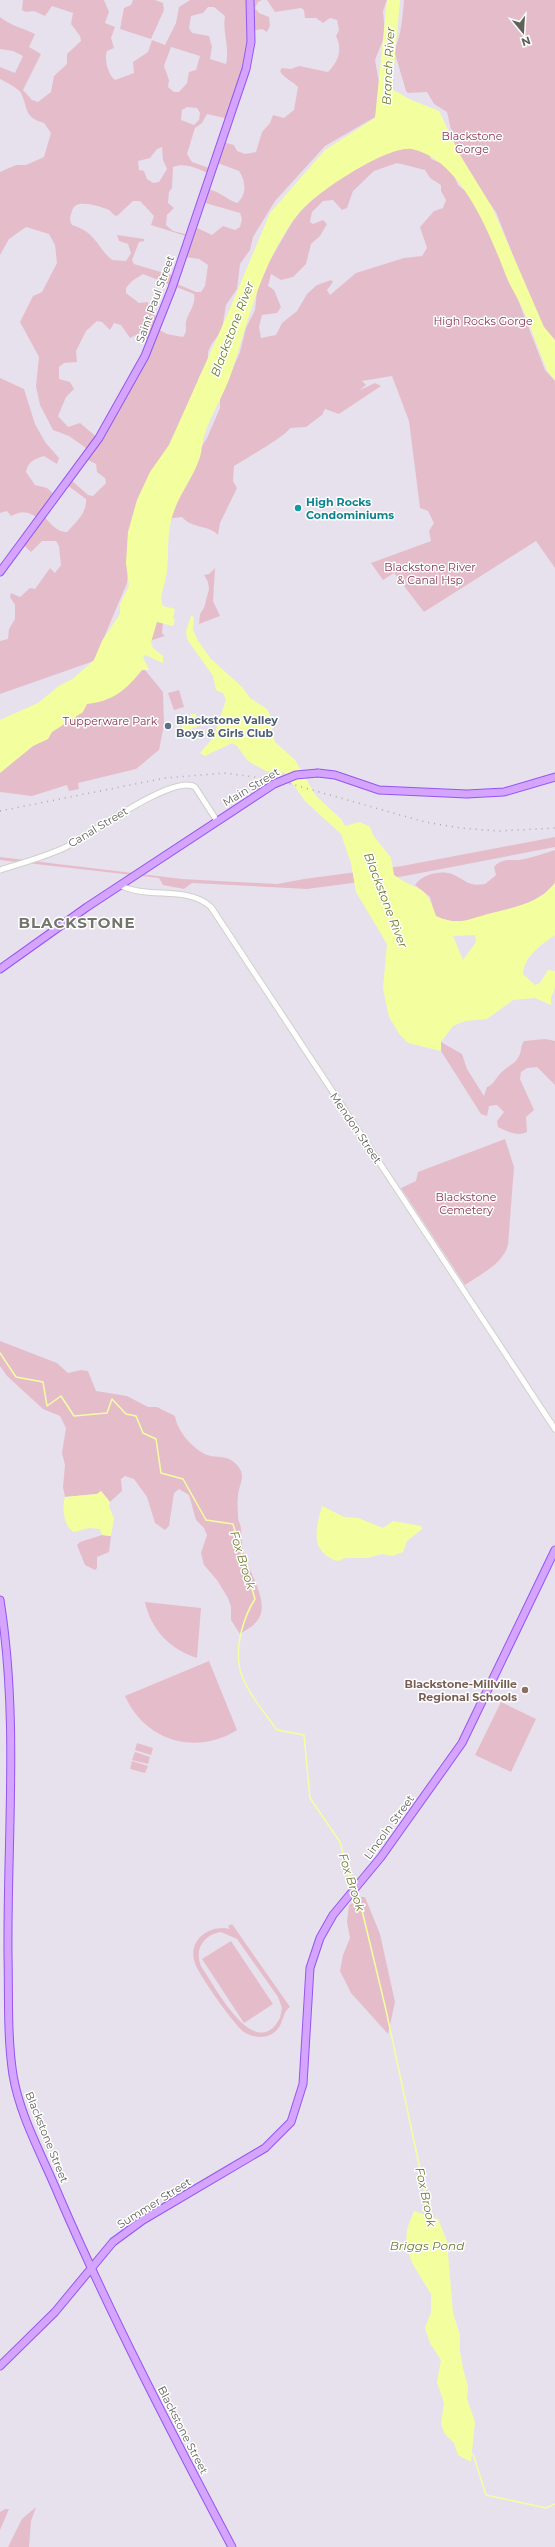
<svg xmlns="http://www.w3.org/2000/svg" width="555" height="2547" font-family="Montserrat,sans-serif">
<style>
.green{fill:#e5bdca;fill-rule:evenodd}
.water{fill:#f3ff9f;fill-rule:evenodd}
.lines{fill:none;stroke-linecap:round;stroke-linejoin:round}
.stream{stroke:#f3ff9f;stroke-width:1.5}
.minor-casing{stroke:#cfd1ca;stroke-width:7}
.major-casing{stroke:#9555f2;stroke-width:9}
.minor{stroke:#fff;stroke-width:5}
.major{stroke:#d4a4ff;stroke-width:7}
.rail{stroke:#a9aaa8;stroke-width:1.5;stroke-dasharray:1 5;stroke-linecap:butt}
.major-bridge-casing{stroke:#9555f2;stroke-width:9;stroke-linecap:butt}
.major-bridge{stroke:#d4a4ff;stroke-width:7}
.culture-dot{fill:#0f9aa8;stroke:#fff;stroke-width:1.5}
.service-dot{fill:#5c6f8a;stroke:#fff;stroke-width:1.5}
.education-dot{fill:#8d6e63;stroke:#fff;stroke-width:1.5}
.labels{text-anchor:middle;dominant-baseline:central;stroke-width:3;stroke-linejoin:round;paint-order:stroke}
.park-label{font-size:11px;fill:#86354b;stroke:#fff}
.street-label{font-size:11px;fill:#60625a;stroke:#fff}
.culture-label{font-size:11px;font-weight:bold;fill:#0d838f;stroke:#fff;text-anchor:start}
.service-label{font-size:11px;font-weight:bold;fill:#4e5e75;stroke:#fff;text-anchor:start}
.education-label{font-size:11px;font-weight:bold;fill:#785e54;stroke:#fff;text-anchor:end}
.water-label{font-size:12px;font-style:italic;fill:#6c7c2e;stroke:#fff}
.district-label{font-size:15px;font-weight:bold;letter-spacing:1px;fill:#73746b;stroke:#fff}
</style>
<rect width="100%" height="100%" fill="#e7e1ed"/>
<path class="green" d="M23,0H104L109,12L105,23L115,27L111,38L114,48L107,51C104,59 108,75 115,80L134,73L133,62L148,52L152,40L165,45L176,23L179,7L190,0H262L258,2L255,8L259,13L269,17L270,26L267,32L262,29L252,31V42L229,119L207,114L202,123L195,128L187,154L192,162L212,169L210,174C198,169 185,162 173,167L172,188L169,192L168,203L174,208L167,215L166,225L173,231L189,235L193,226L212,235L223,226L235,230L240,227L242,219L240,213L202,202L207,189C219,191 226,199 237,203C247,195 246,181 239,171L215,162L223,142L234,145L237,151L245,154L256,152L262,132L270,123L273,115L284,118L294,110L298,87C293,81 283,78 280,71L282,68L291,69L299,66L328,72C338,62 343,50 336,36L339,30L337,20L330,18L323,23L316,18H305L304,10L301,8L275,12L267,0H387L383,11L385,35L375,60L382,99L375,117L325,146L275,201L253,237L250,250L240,264L237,289L226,305L222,330L211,345L208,352V361L199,377L197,391L165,453L130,553L127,583L94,661L0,694V641L8,639L9,629L15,619V605L10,597L11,593L20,597L30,588L35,589L50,568L55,573L61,565L59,546L56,541H42L31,552L22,544L39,519C29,511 22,510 11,516L7,511L0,513V378L24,389L35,424L45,442L59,458L57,464L44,456C35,459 28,461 26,472L35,485L47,488L56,496L43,516C50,522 57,533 67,532C76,522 87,513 86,499L67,485L70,479L88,495L93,496L106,483L105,478L97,472L96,464L86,459L90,451L69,436L53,430L40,405L36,386L39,357L20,322L33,296L42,292L57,263L55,245L49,234L26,227L9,239L0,255V172L16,165H26L44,157L51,133L44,123C23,117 29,109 21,93C18,88 6,82 0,79V67L15,73L23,56L13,51L0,49V17C11,26 23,28 35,34L29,47L41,54L23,90L32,100L38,102L51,92L54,76L67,64V54L81,41L80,36L71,24L73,13L52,6L45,16L34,11L26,12L22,10ZM208,7H214L225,16C222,31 230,46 226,64L210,59L212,47L209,36L192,33L189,28L191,16L203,13ZM171,47L200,56L196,70L189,72L187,83L179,92H174L168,87L169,80L164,66ZM187,107L197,108L200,113L199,120L194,125L181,120L182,110ZM162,147L163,160L167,169L159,182L153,183L147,179L144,171L139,170L138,161L150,158L157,149ZM133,201H140L154,216L151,225L189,237L185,257L199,259L208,265L205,286L201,292H196L175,283L174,276L134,264L132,260L139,242L144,241V239L117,235L119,241L128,244L131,253L126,261L112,260C96,246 96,232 72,225C69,220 70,217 72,211C75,198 98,206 107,209C112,211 112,215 117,216ZM143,274L194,294C196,306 188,312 186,322C185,329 188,330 183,337L167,334L158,329L161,319L149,312L148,302L139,303L126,293V288L132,281ZM97,321L102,322L110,330L114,323L121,325L130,338L138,334L152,340L99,439L80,423L68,427L58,416L66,397L74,389L70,382L59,379V367L64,363L77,362L76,351L86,331Z
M133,0H155L163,3L164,10L151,39L120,29L124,8L131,5Z
M404,0H555V363L496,212L480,191L455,147L447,112L434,104L427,92L408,93L406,91L394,50C402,34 402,18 404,0Z
M406,145L429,154L431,159L443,164L452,171L458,185L469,194L495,240L545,370L555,381V568L536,541L424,612L394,573L383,580L371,563L431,541L429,531L434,523L428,511L420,508L409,421L392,376L362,381L366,385L360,390L375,383L381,386L339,414L325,409L322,415L306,427L290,428C286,436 245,459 234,466L233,481L237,488L220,523L218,535C207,524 192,529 182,517L173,518L164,527L174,492L207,438L220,408V398L240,352L246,328L255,310L257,291L268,264L295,217L312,200L335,181L372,158ZM397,163L425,170L430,178L441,185V191L446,200L443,208L434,211L420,227L427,248L422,256L404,258L356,273L330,295L327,290L333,282L331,280L317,285L307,294L297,311L282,323L276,335L261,338L259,327L262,315L277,313L281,307L274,290L268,286L271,274L281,280L293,277L306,264L311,244L320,236L327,224L323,220L313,224L310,222L312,212L323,201L333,200L342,210L347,208L353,191L374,171Z
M215,568L213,601L220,616L199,624L200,614L204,608L209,589L208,582L204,575L209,574Z
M154,621L163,622L162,633L165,636L143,643Z
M127,662L145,670L163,692L164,725L159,750L136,769L78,783L79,789L69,791L67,785L32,796L0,792V738Z
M179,690L184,707L174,710L168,693Z
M555,837V847L405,876L307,889L192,883L184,889L163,885L159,878L0,860V857L182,879L277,884L304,879L402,866Z
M555,850V883L544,894L529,903L469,921H446L435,916L430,897L415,885C422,874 441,870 452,874C466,880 468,887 485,884L496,875L494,867C503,856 513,862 524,859C534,857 545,853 555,850Z
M545,1039L555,1041V1085L537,1067L527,1068L521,1072L520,1079L534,1110L526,1117L527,1132C518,1137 506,1131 498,1127L497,1121L504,1112L497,1105L489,1106L487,1116L481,1114L441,1051V1042L462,1054L467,1069L484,1096L487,1087C495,1084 496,1076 503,1071C509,1065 515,1064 519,1056C522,1051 520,1046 524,1041Z
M505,1139L514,1167L508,1245C502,1265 482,1273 465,1285L401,1188L416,1181L418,1172Z
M0,1341L57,1363L68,1373L81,1370L88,1371L96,1391L127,1396L148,1407H157L175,1416C177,1431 193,1449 207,1455C217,1458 227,1455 235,1463C248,1475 239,1483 238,1496C237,1503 238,1511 238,1517C238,1521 241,1525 241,1529C241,1536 242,1543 243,1550C246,1568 268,1597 260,1616C256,1625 248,1629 240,1634L231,1620V1607L228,1598L217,1580L204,1565L201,1553L207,1535L204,1528L196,1520L189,1495L179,1489L174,1493L169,1526L165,1530L155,1523L147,1497L134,1479L125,1476L121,1479L122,1491L110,1502L101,1491L97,1494L65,1497L63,1487L65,1465L62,1453L66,1428L60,1416L43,1409L7,1376L0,1366Z
M102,1535L111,1536L109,1552L97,1557V1568L95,1570L85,1565L77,1545L80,1542Z
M145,1602L201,1608L197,1658C170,1649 151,1630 145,1602Z
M209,1661L237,1730C196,1756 145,1741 125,1696Z
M501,1702L536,1719L511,1772L475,1755Z
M137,1743L153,1748L151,1755L135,1750Z
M135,1752L150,1757L148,1764L132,1760Z
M132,1761L148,1766L145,1773L130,1769Z
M362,1897H365L380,1934L395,2002L388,2034L351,1993L340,1971L343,1955L350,1938L347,1922L349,1905Z
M232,1924L290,2007C280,2013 286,2030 267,2036C260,2038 251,2037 244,2032C235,2026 198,1974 195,1963C187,1941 209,1924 230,1929L228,1926ZM221,1932L237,1939L278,1997L282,2008L280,2018C255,2065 214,1985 201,1966C194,1950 204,1934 221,1932Z
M231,1941L273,2004L244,2023L202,1959Z
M36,2507L31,2521L29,2547H8L22,2519Z
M5,2509H9L0,2530V2512Z"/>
<path class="water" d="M387,0H400L392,89L409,99L439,111L460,155L492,207L544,327L555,340V380L548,372C538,350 531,325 520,303C516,295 510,286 507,278C490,235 462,160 412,149C389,144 313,194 299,213C263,258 250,314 233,368C226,392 211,413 204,436C202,443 202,450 200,457C193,479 176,498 171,521C166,540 170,563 165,582C163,590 159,597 163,606L175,609L173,618L175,619L173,626L157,622L151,642L153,648L163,656V663L145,655L143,657L149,670H142C126,690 113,701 87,704L83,712L52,732L48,739L33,746L0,773V720L38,703L59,686L74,678L94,660L102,641L120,614V604L129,586L126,563L128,532L137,500L150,472L169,445L229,311L270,213L325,150L375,118Z
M191,616L194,617L193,630L198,641L211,659L242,687L250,698L267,709L273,723L272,732L275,742L295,760L316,796L341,819L345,826L360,822L370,827L373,835L391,858L394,875C418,893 425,881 436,916C460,927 470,918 492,913C515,907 540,903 555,883V935C541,945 524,956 523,974L535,985L540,983L548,970L555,971V988L551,998V1005L535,998L513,1000L487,1019L465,1021L453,1026L441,1042V1051L408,1043L400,1035L389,1017L383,988L387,944L356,892L351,863L341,834L305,801L285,773L266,771L248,761L237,746L232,743L205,756L200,753L213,738L226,700L223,693L216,690L213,676L187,639L186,631ZM475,935L476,942L463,960L453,936Z
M191,714H196L197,727L192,728L186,735L182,733V722L189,721Z
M101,1491L110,1502L109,1507L114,1518L111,1536L102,1535L100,1529L89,1528L74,1532C63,1526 62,1507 65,1497L97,1494Z
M322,1506L344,1517L358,1518L383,1528L393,1521L421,1526L422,1529L407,1541L403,1552L392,1556L382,1554L367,1558H346L337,1561C309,1551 316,1528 322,1506Z
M414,2211L438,2219L447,2241L453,2313L460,2335V2359L468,2386L467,2399L475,2422L471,2462L458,2455L454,2443L445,2434L441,2424L444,2403L437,2382L441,2360L430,2343L425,2328L431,2312V2294L412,2263L406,2244L407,2229Z"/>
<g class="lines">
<path class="stream" d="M0,1353L16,1377L43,1382L47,1406L61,1396L74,1416L107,1413L112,1399L126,1414L136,1416L143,1433L156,1439L161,1473L183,1479L206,1520L233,1524L255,1599C244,1616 236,1643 239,1664C241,1685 264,1712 277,1730L304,1735L310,1798L340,1842L352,1888
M355,1893L360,1902L386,2010L430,2216
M459,2351L462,2367
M473,2454L486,2495L546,2508L555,2504"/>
<defs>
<path id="minor" d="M0,870C22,863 45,857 66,847C89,836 174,773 195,787L217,821
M120,885C147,900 188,885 211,907L555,1429"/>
<path id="major" d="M0,572L99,438L145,356L172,288L246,69L251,42L250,0
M318,773L335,775L379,790L467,794L504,792L555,777
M0,969L87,907L274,784
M0,1600C19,1719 7,1836 8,1955C9,1995 7,2036 13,2075C20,2117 43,2157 59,2196C111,2316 171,2432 232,2547
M0,2366L55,2312L113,2242L143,2220L265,2148L291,2122L303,2084L310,1968L320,1938L333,1915L381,1857L462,1743L555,1550"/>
</defs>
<use href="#minor" class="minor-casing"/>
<use href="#major" class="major-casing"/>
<use href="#minor" class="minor"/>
<use href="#major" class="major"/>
<path class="rail" d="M0,811L165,778L224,773L277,780L425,822L461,828L499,831L555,828"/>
<defs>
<path id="major-bridge" d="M274,784L296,775L318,773"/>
</defs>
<use href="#major-bridge" class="major-bridge-casing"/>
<use href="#major-bridge" class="major-bridge"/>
</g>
<circle class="culture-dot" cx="298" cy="508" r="4"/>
<circle class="service-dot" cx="168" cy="726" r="4"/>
<circle class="education-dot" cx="525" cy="1690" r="4"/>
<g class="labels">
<g class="park-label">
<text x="472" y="136">Blackstone<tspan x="472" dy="13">Gorge</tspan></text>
<text x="483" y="321">High Rocks Gorge</text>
<text x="430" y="567">Blackstone River<tspan x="430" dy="13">&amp; Canal Hsp</tspan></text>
<text x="110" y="721">Tupperware Park</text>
<text x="466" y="1197">Blackstone<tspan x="466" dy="13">Cemetery</tspan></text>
</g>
<g class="street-label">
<text transform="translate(155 299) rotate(-70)">Saint Paul Street</text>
<text transform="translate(251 787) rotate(-31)">Main Street</text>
<text transform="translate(98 827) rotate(-31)">Canal Street</text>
<text transform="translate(356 1128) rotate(56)">Mendon Street</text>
<text transform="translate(389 1827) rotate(-54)">Lincoln Street</text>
<text transform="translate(47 2137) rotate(68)">Blackstone Street</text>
<text transform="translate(154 2203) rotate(-32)">Summer Street</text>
<text transform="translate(183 2430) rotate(63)">Blackstone Street</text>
</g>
<g class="culture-label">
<text x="306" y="502">High Rocks<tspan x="306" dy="13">Condominiums</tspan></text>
</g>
<g class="service-label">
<text x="176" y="720">Blackstone Valley<tspan x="176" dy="13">Boys &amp; Girls Club</tspan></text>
</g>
<g class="education-label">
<text x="517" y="1684">Blackstone-Millville<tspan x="517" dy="13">Regional Schools</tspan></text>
</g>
<g class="water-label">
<text transform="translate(388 66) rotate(-87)">Branch River</text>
<text transform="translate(232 329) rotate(-69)">Blackstone River</text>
<text transform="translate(386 900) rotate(69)">Blackstone River</text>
<text transform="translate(243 1560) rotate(73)">Fox Brook</text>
<text transform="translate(352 1882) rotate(72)">Fox Brook</text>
<text transform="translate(426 2197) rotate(78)">Fox Brook</text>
<text x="427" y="2245">Briggs Pond</text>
</g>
<g class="district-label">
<text x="77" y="922">BLACKSTONE</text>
</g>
</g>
<g transform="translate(523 32) rotate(162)" stroke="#ffffff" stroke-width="3" paint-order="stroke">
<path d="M0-3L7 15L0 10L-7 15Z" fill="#60625a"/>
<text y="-6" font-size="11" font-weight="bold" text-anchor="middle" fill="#60625a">N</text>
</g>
</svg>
